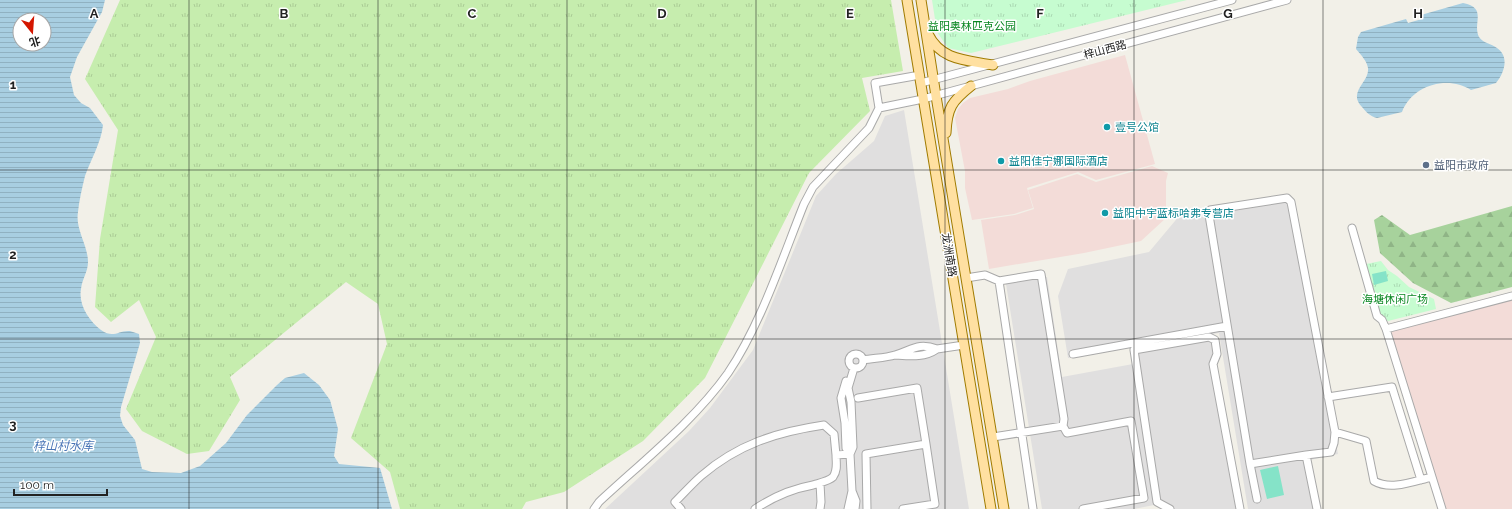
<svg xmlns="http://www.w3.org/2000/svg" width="1512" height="509" font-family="Raleway,'Noto Sans SC',sans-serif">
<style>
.residential{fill:#e0dfdf}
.commercial{fill:#f3dcd8}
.grass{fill:url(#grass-tufts)}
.forest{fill:url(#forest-firs)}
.park{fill:url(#park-tufts)}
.pitch{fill:#85e3c8}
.water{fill:url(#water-rules);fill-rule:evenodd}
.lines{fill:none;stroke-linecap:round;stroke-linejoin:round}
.minor-casing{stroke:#a9a9a9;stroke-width:9}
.major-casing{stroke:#a07b00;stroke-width:11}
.minor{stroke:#fff;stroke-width:7}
.major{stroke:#ffe0a1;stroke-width:9}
.grid{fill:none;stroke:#222;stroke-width:1;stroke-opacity:0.55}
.culture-dot{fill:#0f9aa8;stroke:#fff;stroke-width:1.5}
.service-dot{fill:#5c6f8a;stroke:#fff;stroke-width:1.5}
.labels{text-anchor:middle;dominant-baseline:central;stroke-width:3;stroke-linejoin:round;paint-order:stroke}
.park-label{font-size:11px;fill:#088720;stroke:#fff}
.street-label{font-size:11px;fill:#222;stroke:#fff}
.culture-label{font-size:11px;fill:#0d838f;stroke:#fff;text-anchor:start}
.service-label{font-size:11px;fill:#4e5e75;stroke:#fff;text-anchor:start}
.water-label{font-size:12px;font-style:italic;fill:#4a75b6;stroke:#fff}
.grid-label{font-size:13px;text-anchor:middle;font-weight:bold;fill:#222;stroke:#fff;stroke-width:3;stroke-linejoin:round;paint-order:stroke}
</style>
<defs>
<pattern id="grass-tufts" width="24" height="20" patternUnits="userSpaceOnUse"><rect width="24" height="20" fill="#c6edae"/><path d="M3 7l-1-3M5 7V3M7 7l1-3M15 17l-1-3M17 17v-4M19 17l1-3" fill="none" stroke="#aacb95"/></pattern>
<pattern id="forest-firs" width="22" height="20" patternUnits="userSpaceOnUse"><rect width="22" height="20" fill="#a7d29c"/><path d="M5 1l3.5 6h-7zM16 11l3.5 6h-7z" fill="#8fb486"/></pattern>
<pattern id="park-tufts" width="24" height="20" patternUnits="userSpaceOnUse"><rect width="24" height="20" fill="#c6fcd0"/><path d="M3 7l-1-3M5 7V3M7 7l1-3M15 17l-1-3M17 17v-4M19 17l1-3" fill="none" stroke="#aad8b2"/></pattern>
<pattern id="water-rules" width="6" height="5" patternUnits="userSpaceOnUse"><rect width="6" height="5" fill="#a8cee1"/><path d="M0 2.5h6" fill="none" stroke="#90b1c1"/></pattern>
</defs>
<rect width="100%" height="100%" fill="#f2f0e8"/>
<path class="residential" d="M904,110L969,509H605L689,431L710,408L753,350L816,196L836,174L874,141L885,116Z
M1287,196L1338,454L1305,461L1316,509H1248L1219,333L1068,358L1058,296L1068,269L1149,252L1180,215Z
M1047,277L1062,377L1133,364L1154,505L1134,509H1042L1006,284Z
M1210,339L1241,509H1160L1136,353Z"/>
<path class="commercial" d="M1125,55L1155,164L1096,180L1078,172L1027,188L1033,208L1014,214L972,220L965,188V171L955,118L958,109L963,103L970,98L1008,89L1030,81Z
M1152,166L1168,173L1166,181V218L1141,241L1084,253L989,269L981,220L1015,215L1034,209L1028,190L1077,174L1096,182Z
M1512,293V509H1439L1381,326Z"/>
<path class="grass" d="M120,0H891L903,71L862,78L870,111L809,173L705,378L643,441L564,492L526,502L522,509H400L390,472L351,438L387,344L378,304L346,282L230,377L240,400L209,451L187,454L142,431L126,409L156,337L139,300L111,322L95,307L100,239L118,130L85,79Z"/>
<path class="forest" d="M1512,206V287L1451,303L1413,283L1380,253L1374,220L1382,215L1410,235Z"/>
<path class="park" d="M932,0H1187L971,53L948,48L937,32Z
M1381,261L1388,270L1397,276L1409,287L1434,299L1436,309L1388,321L1380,315L1366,264Z"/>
<path class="pitch" d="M1386,271L1388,281L1374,285L1372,274Z
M1278,466L1284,495L1267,499L1260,470Z"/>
<path class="water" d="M0,0H105L102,12L77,57L70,77L74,95L81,103L90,108L103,125C101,143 91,159 85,176C82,188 79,201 78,212C75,229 88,245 88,262C88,272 82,279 81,289C78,304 89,321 101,330C114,339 118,330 130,331C133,332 136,333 139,334L140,343L121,407L120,416L123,425L135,440L142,469L152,472L181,473L200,466L226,443L247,415L277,385L285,378L304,373L319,385L330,400L338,429L334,456L339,464L380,468L392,509H0ZM20,20H44V44H20Z
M1463,3C1488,8 1472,23 1479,37C1484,44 1491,43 1497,48C1510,57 1504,73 1496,83L1471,90C1448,75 1412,85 1402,112L1377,118C1370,116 1366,112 1362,107C1347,92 1370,82 1368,68C1367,61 1361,55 1356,49L1358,37L1361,32L1406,19L1408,23L1422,19L1421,15Z"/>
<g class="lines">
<defs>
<path id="minor" d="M920,75L875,83L879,108L923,99L1287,0
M921,83L1232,0
M1352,228L1377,316L1382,320L1386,329
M966,278L985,275L999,281L1033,509
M999,281L1041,274L1064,419L1063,426
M937,349L964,345
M1073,354L1227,326
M849 361a7 7 0 1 1 14 0a7 7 0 1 1-14 0Z
M863,360C874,358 885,358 895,355C912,350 918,342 937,349C924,358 910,356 895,355
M846,381L841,398L845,423L846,448L850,454
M1328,397L1392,387L1421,480
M858,398L917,388L926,444
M1335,432L1366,441L1374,481C1391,491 1414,481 1432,477
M993,437L1063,426L1067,433L1131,421L1144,498L1083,509
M1250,464L1209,215L1210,210L1287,198L1291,202L1335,432L1334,443L1331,452L1306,455
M852,491L850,454L853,447L851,402L848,388L854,368
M1257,499L1250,464L1306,455L1317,509
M594,509L599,502C642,462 694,421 728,373C761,324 782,259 804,204L813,187L869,128L879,108
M681,509L675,502C684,493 692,484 701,476C738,444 777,432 824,425L834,434L836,455
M755,509C773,497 791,489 813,485C819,483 829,481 833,477C838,470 836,463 836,455L850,454
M820,509L821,502L820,483
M848,509L852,491L856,501L855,509
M867,509L866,454L926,444L935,504L903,509
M1170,509L1157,502L1134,350L1209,337L1215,340L1217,354L1213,364L1240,509
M1442,509L1386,329L1512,296"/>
<path id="major" d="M907,0L991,509
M921,0L936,96L1004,509
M928,34C941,61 967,60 993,65
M946,133C947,108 952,101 971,86"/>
</defs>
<use href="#minor" class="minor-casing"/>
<use href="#major" class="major-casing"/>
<use href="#minor" class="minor"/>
<use href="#major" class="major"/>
</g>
<path class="grid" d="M189,0V509M378,0V509M567,0V509M756,0V509M945,0V509M1134,0V509M1323,0V509M0,170H1512M0,339H1512"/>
<g class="culture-dot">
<circle cx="1107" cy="127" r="4"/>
<circle cx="1001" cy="161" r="4"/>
<circle cx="1105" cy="213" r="4"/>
</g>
<circle class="service-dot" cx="1426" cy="165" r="4"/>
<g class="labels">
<g class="park-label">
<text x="972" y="26">益阳奥林匹克公园</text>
<text x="1395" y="299">海塘休闲广场</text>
</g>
<g class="street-label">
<text transform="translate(1105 50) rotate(-15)">梓山西路</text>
<text transform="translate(949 255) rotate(81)">龙洲南路</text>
</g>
<g class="culture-label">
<text x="1115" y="127">壹号公馆</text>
<text x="1009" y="161">益阳佳宁娜国际酒店</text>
<text x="1113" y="213">益阳中宇蓝标哈弗专营店</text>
</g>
<g class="service-label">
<text x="1434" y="165">益阳市政府</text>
</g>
<g class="water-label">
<text x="63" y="446">梓山村水库</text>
</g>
</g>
<g class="grid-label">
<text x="94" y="18">A</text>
<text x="284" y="18">B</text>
<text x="472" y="18">C</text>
<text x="662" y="18">D</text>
<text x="850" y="18">E</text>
<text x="1040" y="18">F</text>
<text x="1228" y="18">G</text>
<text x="1418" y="18">H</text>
<text x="13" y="89">1</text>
<text x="13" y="259">2</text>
<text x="13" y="429">3</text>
</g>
<g transform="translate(32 32) rotate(163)"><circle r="19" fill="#ffffff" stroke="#a7a7a7"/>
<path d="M0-3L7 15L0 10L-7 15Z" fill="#d41600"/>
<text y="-6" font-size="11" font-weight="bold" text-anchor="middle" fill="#222222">北</text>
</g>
<path d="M14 489v6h93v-6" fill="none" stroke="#222222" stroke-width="2"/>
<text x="20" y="489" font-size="12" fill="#222222" stroke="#ffffff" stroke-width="3" paint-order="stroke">100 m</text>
</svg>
